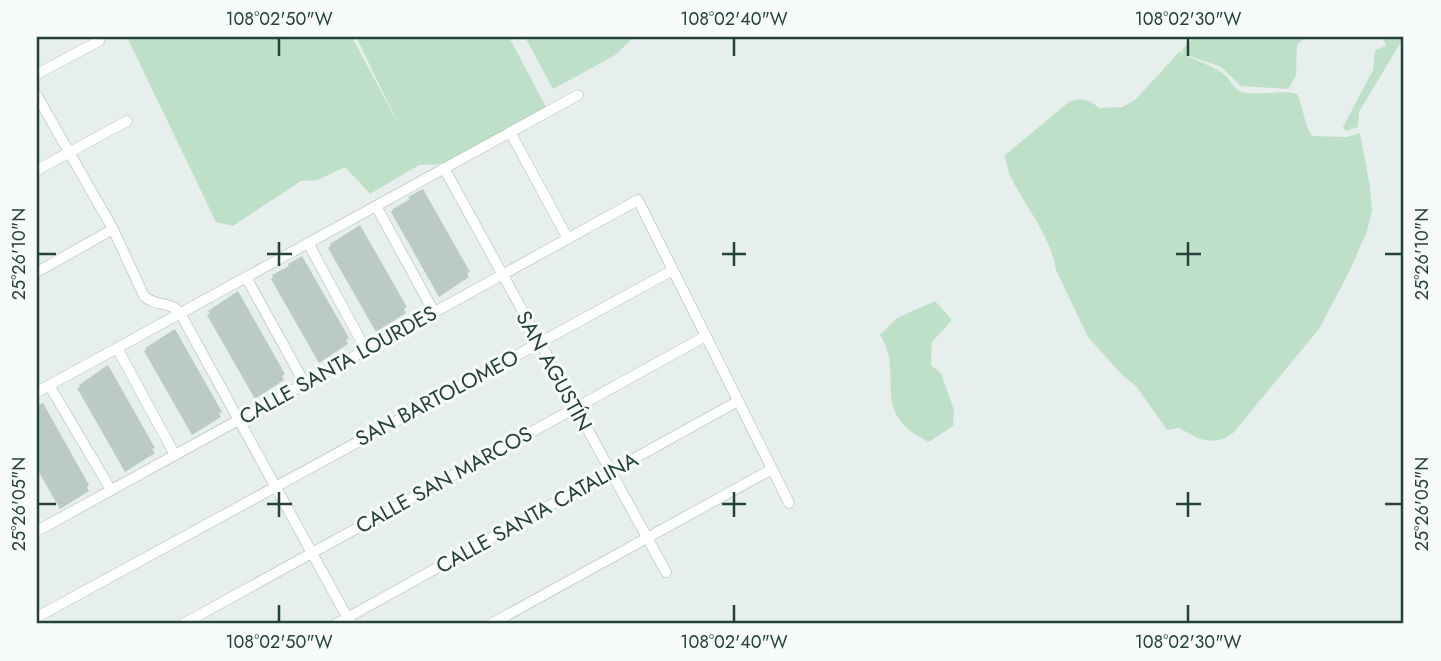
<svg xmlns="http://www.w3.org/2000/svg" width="1441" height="661" font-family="Jost,sans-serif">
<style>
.green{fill:#bfe0c8}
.building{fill:#bbcac4}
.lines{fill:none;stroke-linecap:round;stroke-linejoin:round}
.street-casing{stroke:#a8b8b2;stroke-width:11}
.street{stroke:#fff;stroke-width:10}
.ticks{fill:none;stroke:#24423a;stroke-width:2.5}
.labels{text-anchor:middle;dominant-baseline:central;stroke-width:6;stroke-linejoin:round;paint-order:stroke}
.street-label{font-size:21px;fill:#24423a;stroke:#f7fbf9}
.neatline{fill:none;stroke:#24423a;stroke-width:2.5}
.ticks-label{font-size:18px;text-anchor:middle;fill:#24423a}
</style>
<rect width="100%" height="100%" fill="#e6efeb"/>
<path class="green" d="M127,37H352L400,127L356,37H509L546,107L441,164L419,165L370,194L345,167L318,180L301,181L233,226L216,222Z
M525,37H634L614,56L553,89Z
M1194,37H1305L1297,45L1296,76L1288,89L1241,86L1221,67L1184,54L1182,50Z
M1382,37H1404L1359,112L1358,127L1346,131L1343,127L1373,70L1375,50L1386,46Z
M1180,51C1188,59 1211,64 1224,74C1231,79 1232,89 1242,92C1260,97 1279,89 1297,94C1304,108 1303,122 1312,136L1346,137L1360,133L1370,187L1372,211L1367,231L1351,268L1319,329L1233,433L1223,439L1214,441L1199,439L1179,428L1167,430L1136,386L1123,376L1088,337L1056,270C1051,236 1025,207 1011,177C1007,170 1008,163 1004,156L1070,101C1083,98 1089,99 1099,108L1122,107L1135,100Z
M935,301L952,320L932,342L931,365L941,373L954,410L953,426L929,442C867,413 906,375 880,335L897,318Z"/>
<path class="building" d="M423,189L470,272L467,273L469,277L439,297L391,212L393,209L410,199L408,197Z
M360,225L407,307L404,309L406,313L376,332L328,248L331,246L330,244Z
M302,256L349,338L346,340L348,344L319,363L271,279L273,277L272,275L289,266L288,264Z
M238,291L285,374L282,376L284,380L255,399L207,315L210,313L208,311Z
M175,329L222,412L219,413L221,417L192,435L144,351L147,349L145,348Z
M108,365L155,448L152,449L155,453L125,472L77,388L80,387L79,385Z
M43,403L89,485L87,487L89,491L60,509L37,469L39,468L37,463V406Z"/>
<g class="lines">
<defs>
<path id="street" d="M37,74L99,41
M37,96L113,229L144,296C155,307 171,301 180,313L351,624
M510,132L568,239
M444,168L666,572
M37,170L127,121
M376,206L434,312
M308,243L366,350
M37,272L113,229
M246,277L305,384
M117,348L175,455
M49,385L111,490
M37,392L578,95
M37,531L638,200L789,503
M37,617L673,270
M183,624L706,336
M336,624L738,401
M491,624L772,469"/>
</defs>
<use href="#street" class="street-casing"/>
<use href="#street" class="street"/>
</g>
<path class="ticks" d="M279,38V56M734,38V56M1188,38V56M279,242V266M734,242V266M1188,242V266M38,254H56M267,254H292M722,254H746M1176,254H1201M1385,254H1402M279,492V517M734,492V517M1188,492V517M38,504H56M267,504H292M722,504H746M1176,504H1201M1385,504H1402M279,605V622M734,605V622M1188,605V622"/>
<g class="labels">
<g class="street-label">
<text transform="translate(338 365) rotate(-29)">CALLE SANTA LOURDES</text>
<text transform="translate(554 371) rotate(61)">SAN AGUSTÍN</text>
<text transform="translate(437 398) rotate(-28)">SAN BARTOLOMEO</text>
<text transform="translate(444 480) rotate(-29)">CALLE SAN MARCOS</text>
<text transform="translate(537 513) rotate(-29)">CALLE SANTA CATALINA</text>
</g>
</g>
<rect width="1441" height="661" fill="none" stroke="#f7fbf9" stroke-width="77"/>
<rect x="38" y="38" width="1364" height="584" class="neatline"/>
<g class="ticks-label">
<text x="279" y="25">108°02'50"W</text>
<text x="734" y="25">108°02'40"W</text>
<text x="1188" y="25">108°02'30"W</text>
<text transform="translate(19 254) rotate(-90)" y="6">25°26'10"N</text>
<text transform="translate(1422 254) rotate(-90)" y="6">25°26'10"N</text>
<text transform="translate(19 504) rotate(-90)" y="6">25°26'05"N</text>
<text transform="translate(1422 504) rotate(-90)" y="6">25°26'05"N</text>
<text x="279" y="648">108°02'50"W</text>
<text x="734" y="648">108°02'40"W</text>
<text x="1188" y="648">108°02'30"W</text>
</g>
</svg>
